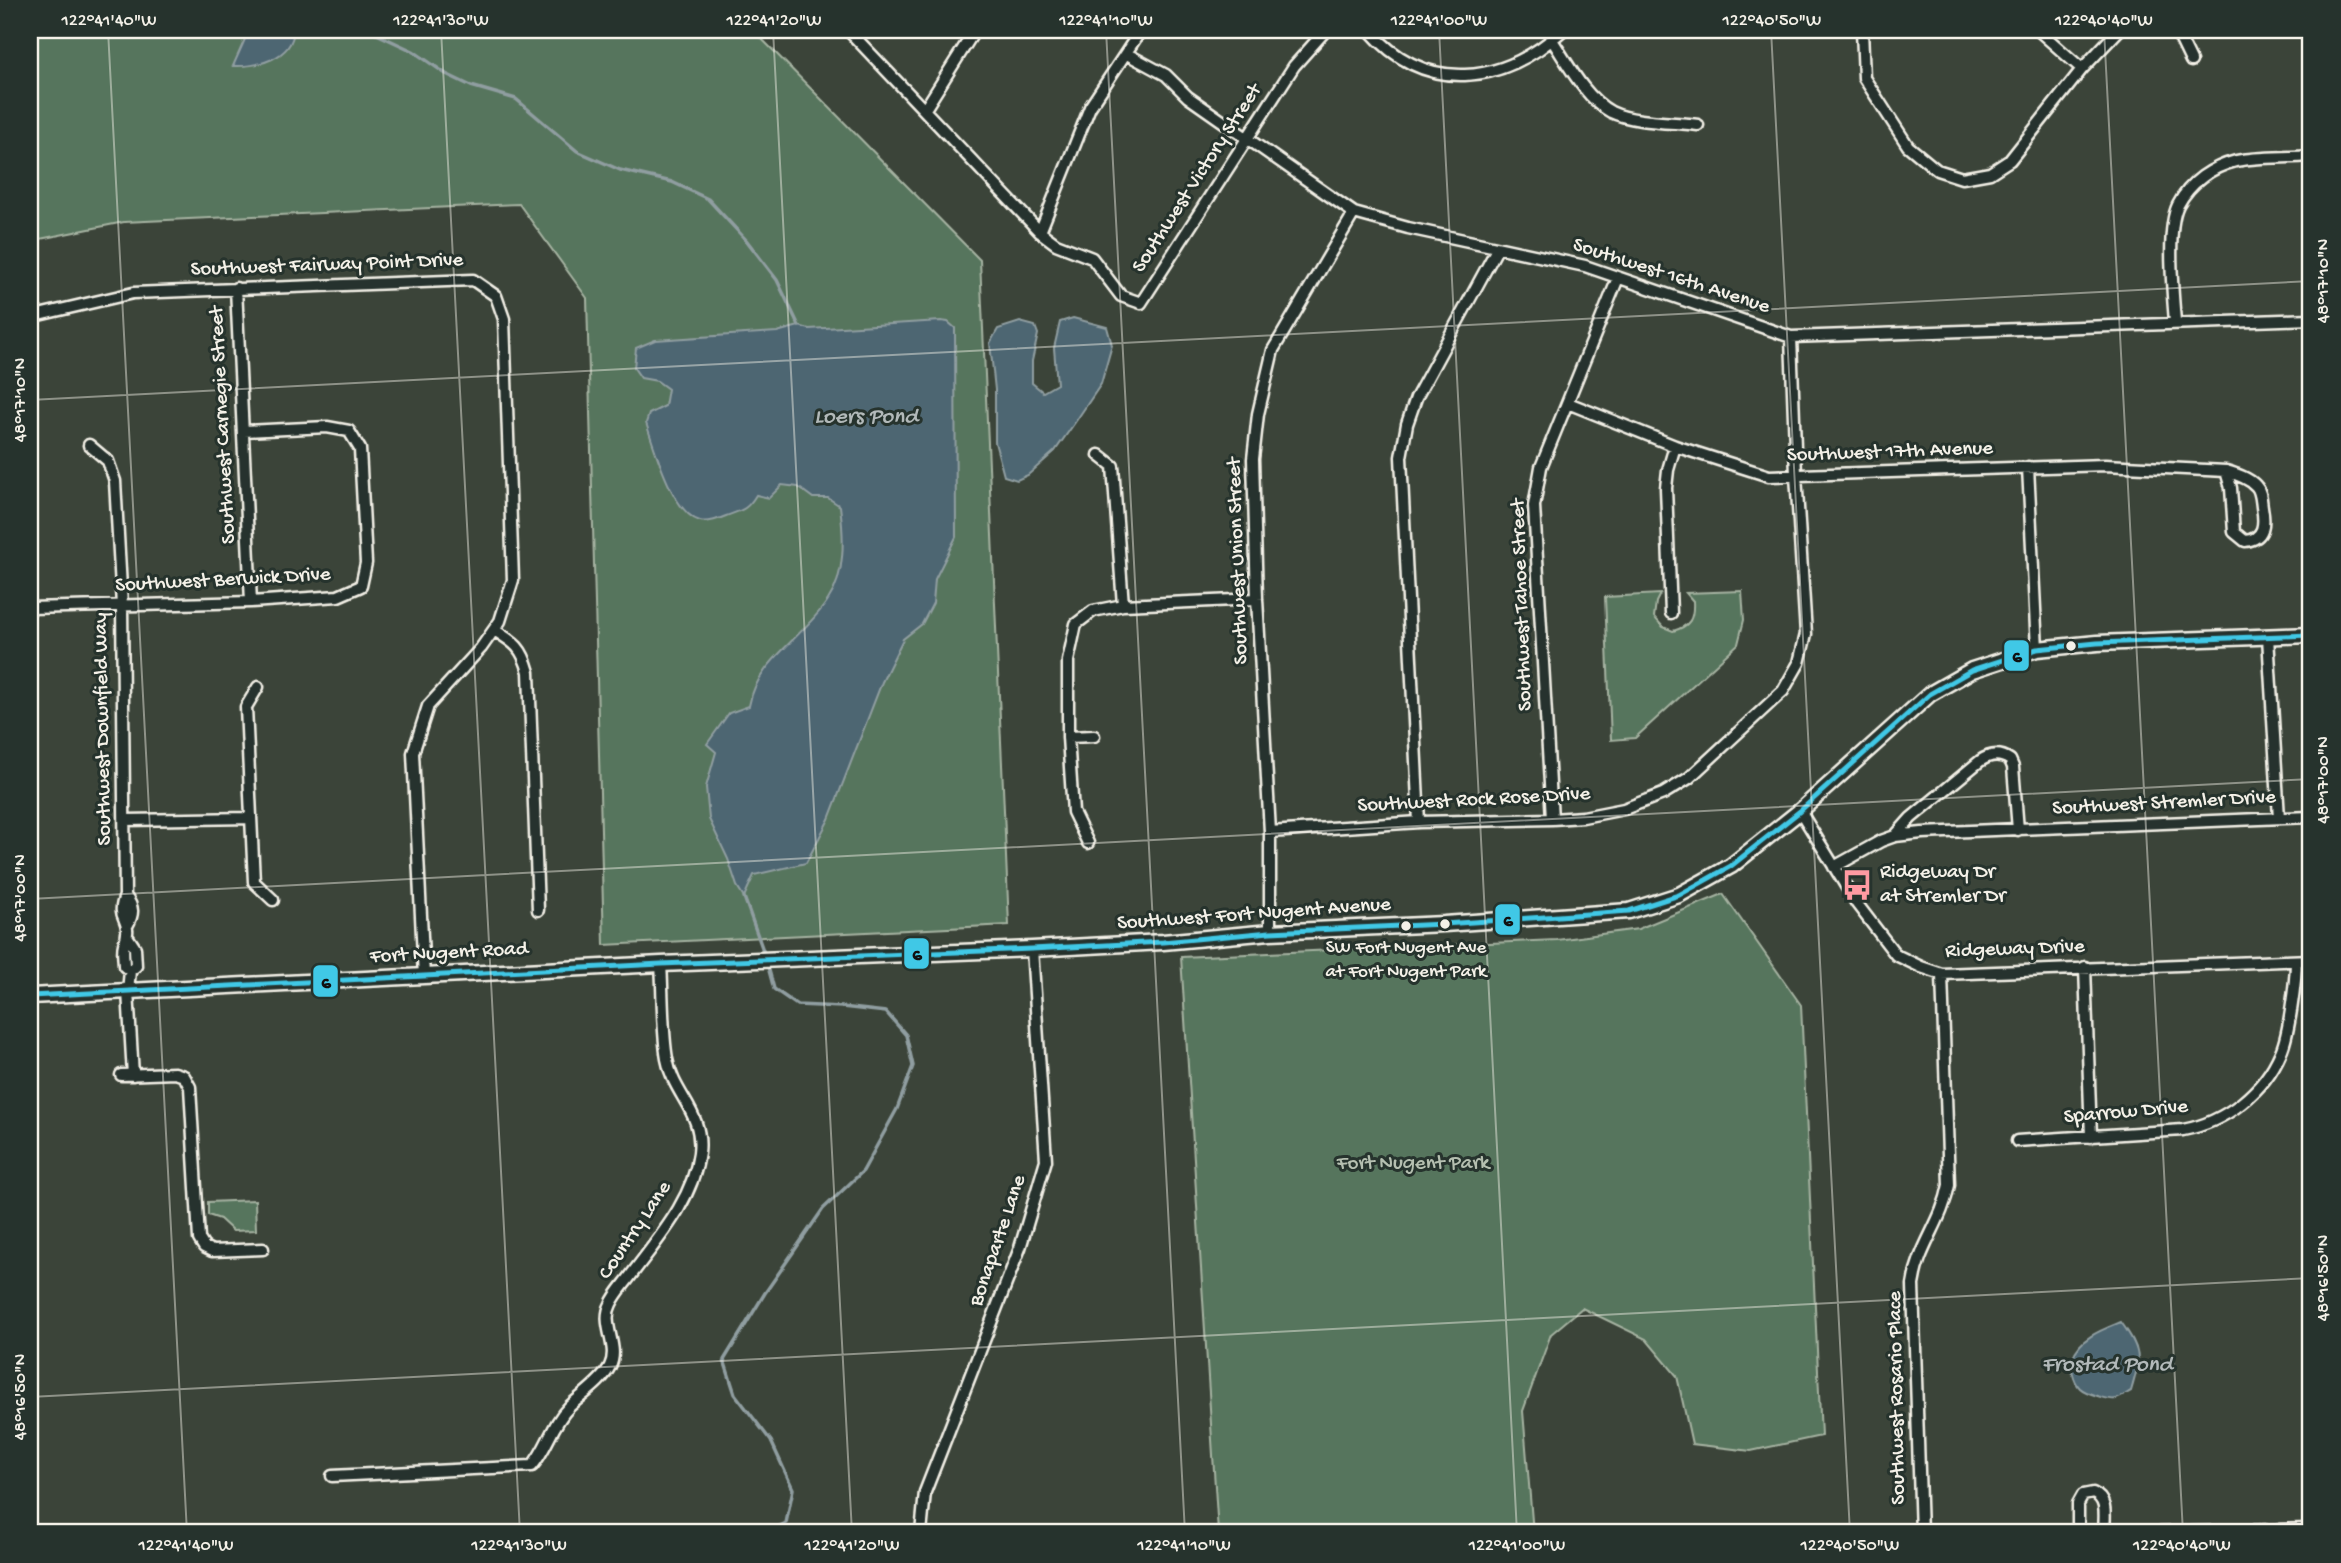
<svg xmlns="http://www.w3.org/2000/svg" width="2341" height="1563" font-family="'Gochi Hand',sans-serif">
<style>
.green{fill:#57755d;stroke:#a6b3a2;stroke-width:2}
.water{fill:#4e6672;stroke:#909ea1;stroke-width:2}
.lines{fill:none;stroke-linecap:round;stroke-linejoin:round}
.stream{stroke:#909ea1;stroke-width:3.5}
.street-casing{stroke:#f4f1e8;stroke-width:15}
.secondary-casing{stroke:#f4f1e8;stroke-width:19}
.street{stroke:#26332d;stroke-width:10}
.secondary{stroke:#26332d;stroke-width:14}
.bus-1-casing{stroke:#26332d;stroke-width:10}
.bus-1{stroke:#40c8e6;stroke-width:5}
.ticks{fill:none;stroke:#f4f1e8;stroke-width:2;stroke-opacity:0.45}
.bus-dot{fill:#f4f1e8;stroke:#26332d;stroke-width:2.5}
.labels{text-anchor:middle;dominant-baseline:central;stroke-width:6;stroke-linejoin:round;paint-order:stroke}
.bus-label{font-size:19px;fill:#f4f1e8;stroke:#26332d}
.street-label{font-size:21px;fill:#f4f1e8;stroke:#26332d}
.poi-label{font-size:21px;fill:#f4f1e8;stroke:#26332d;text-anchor:start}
.park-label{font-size:21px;fill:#b5bfb0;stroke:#26332d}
.water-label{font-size:23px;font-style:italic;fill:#b2b9b9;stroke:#26332d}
.line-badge{stroke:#26332d;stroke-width:2.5}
.pale-badge-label{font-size:19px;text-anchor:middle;font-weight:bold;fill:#111}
.neatline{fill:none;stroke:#f4f1e8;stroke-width:2.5}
.ticks-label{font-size:18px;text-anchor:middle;fill:#f4f1e8}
</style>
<rect width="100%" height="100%" fill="#3b4439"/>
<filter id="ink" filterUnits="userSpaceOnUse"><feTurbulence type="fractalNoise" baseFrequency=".0143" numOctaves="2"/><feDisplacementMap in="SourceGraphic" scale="14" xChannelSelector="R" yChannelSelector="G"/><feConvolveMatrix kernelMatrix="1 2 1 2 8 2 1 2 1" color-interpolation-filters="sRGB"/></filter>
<g filter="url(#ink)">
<path class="green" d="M30,30H753L980,260L1009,925L604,945L587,298L519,204L124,222L30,241Z
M1742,591L1744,620L1738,644L1635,738L1611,740L1605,597L1660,594L1656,602L1654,617L1663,627L1673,631C1690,626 1694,619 1693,601L1686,593Z
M1723,894L1801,1005L1821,1436L1751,1451L1692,1444L1677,1376L1646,1339L1582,1308L1551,1334L1523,1411L1533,1533H1218L1181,957L1557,940L1638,929Z
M255,1200L256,1230L233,1231L220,1219L208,1215V1202Z"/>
<path class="water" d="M249,30H294C292,59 257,67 233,66Z
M1073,318L1107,327L1112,345L1101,384L1076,421L1055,451L1028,475L1017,480L1004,476L995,442V390L990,343L998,329L1020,322L1035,326L1038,334L1032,361V383L1043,392L1057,384L1054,348L1060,322Z
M941,321L948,322L955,328L956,537L935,579L933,603L922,624L903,639L882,682L829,819L806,863L754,875L744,897L737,886L728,859L709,819L706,787L716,752L707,744L729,713L749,706C757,661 804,637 828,600C846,574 844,537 840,506L828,498H813L798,487L782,485L769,498L756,495C747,510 742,510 726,516C719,519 707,523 700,521C672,513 655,449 646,423L649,414L665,406L668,389L657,381L641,378L634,368L636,348L655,340L777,332L799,326L809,329Z
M2121,1322C2142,1351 2141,1357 2131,1391C2127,1393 2121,1398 2116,1399C2110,1401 2085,1393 2080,1388C2073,1381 2070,1366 2073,1357C2080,1337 2104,1329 2121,1322Z"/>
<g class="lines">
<path class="stream" d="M368,30L413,51L446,74L471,86L516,99L577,151L620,170L672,182L708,199L747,241L777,280L799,326
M744,897L765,956
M765,1533L786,1523L793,1489L771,1441L735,1394L724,1360L765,1293L823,1209L863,1171L897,1109L913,1066L906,1035L886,1012L842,1007L797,1005L774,989L767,963"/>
<defs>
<path id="street" d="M848,30L1040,232
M1141,30L1090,107L1040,232L1056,244L1092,258L1121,296L1141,303L1294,66L1326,30
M1369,30C1426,95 1503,85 1563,30
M1862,30L1864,78L1908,146L1937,170L1962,178L1990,173L2010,160L2082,69L2119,30
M2038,30L2082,69
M2176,30L2191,61
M1552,40C1568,64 1585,98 1611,112C1634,123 1673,122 1698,125
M1127,54L1166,75L1188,97L1354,213L1408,228L1585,266L1791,337L2311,319
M925,109L975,30
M236,288L251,602
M30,317L133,293L473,280L496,296L504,319L513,580L500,621L481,648L428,706L413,753L424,977
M2175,322C2173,294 2166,229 2178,205C2190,182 2212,167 2236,161C2258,156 2288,158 2311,156
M1568,403L1675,446L1769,476L2105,465L2226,471L2231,488L2234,532L2245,541C2265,539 2265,523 2262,507C2261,500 2261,491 2256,486C2249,478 2236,474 2226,471
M89,445L108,461L115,481L122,606L125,896C116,918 129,917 127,933C126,942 126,936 124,944C122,951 124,959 124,966L130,971
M1099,455L1113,466L1123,605
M2028,467L2037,649
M30,608L251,602L338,596L361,586L366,563L360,449L349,431L327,427L244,431
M1671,613L1666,488L1668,470L1675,446
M494,630C515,643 522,647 529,672L538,910
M2268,637L2279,818
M258,687L246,707L254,882L273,900
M1068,737L1094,736
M1800,811L1857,904L1896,955L1921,967L1942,974L2311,960
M1552,819L1534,506L1541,467L1618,278
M126,820L251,818
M1419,822L1401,457L1407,424L1416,398L1497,249
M1270,832L1419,822L1552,819L1583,817L1624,809L1663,794L1689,778L1783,691L1799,663L1806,634L1796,475L1791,337
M1895,836L1911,818L1980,761C1990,754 2000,753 2010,760L2013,767L2018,830
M1088,843L1073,812L1068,737V661L1076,624L1093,611L1123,605L1257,599
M1834,867L1881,841L1895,836L1922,833L2311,817
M125,896C134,907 134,914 127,926
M1270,932V832L1257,599L1253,459L1258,414L1273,350L1354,213
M127,936L135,948L136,966L130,971L128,991L133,1075
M2085,967L2091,1137
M121,1075L175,1073L184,1076L190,1087L199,1239L204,1247L212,1251L263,1249
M2017,1141L2183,1130C2226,1122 2264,1092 2281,1052C2289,1034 2296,981 2296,961
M332,1476L532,1466C547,1449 552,1424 569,1407C580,1396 603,1381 610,1366C620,1346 600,1324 611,1304C615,1295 623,1286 629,1278C656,1241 693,1201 699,1153C704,1112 673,1095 667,1059C662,1030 663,994 661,964
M921,1533L925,1492L1020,1248L1046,1160L1032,949
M1921,1533L1913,1285C1918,1247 1942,1223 1949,1185L1942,974
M2078,1533V1504L2083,1495L2093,1493C2109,1500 2104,1518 2104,1533
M2160,1533L2311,1529"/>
<path id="secondary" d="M30,996L661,964L1032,949L1163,942L1270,932L1444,924L1629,911L1679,895L1731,866L1800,811L1930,694L1972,670L2037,649L2097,643L2311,635"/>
</defs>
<use href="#street" class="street-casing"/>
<use href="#secondary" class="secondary-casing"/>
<use href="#street" class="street"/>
<use href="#secondary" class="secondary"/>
<defs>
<path id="bus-1" d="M30,996L661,964L1032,949L1163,942L1270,932L1444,924L1629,911L1679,895L1731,866L1800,811L1930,694L1972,670L2037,649L2097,643L2311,635"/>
</defs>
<use href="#bus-1" class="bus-1-casing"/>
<use href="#bus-1" class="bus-1"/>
</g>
</g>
<path class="ticks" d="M108,30L187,1533M441,30L520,1533M773,30L852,1533M1106,30L1185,1533M1439,30L1517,1533M1771,30L1850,1533M2104,30L2183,1533M30,400L2311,281M30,899L2311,779M30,1397L2311,1278"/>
<defs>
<symbol id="bus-bare" viewBox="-9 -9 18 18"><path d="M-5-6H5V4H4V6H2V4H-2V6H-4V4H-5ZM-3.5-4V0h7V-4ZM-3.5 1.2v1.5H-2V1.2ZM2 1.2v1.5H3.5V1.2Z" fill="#ff9aa2" stroke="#26332d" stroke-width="2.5" paint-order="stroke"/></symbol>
</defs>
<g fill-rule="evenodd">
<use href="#bus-bare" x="1835" y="863" width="44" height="44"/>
</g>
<g class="bus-dot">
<circle cx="2071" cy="646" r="6"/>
<circle cx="1445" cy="924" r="6"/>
<circle cx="1406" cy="926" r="6"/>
</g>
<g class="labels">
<g class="bus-label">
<text x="1406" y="948">SW Fort Nugent Ave<tspan x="1406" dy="24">at Fort Nugent Park</tspan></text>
</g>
<g class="street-label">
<text transform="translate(1198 179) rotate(-57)">Southwest Victory Street</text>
<text transform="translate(327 266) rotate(-2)">Southwest Fairway Point Drive</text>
<text transform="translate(1671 277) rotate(18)">Southwest 16th Avenue</text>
<text transform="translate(224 425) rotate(-93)">Southwest Carnegie Street</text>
<text transform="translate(1890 453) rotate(-2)">Southwest 17th Avenue</text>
<text transform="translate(1239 561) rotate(-92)">Southwest Union Street</text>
<text transform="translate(223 581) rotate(-3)">Southwest Berwick Drive</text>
<text transform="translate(1523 605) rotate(-92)">Southwest Tahoe Street</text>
<text transform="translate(104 729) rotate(-91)">Southwest Downfield Way</text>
<text transform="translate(1474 801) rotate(-3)">Southwest Rock Rose Drive</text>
<text transform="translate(2164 804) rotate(-3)">Southwest Stremler Drive</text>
<text transform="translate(1254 915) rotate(-4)">Southwest Fort Nugent Avenue</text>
<text transform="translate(2015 950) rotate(-2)">Ridgeway Drive</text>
<text transform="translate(449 954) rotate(-3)">Fort Nugent Road</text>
<text transform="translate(2126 1113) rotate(-5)">Sparrow Drive</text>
<text transform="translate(636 1231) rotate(-56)">Country Lane</text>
<text transform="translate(999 1241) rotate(-71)">Bonaparte Lane</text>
<text transform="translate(1898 1398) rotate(-91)">Southwest Rosario Place</text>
</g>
<g class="poi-label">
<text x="1880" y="873">Ridgeway Dr<tspan x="1880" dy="24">at Stremler Dr</tspan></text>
</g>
<g class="park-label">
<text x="1413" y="1164">Fort Nugent Park</text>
</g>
<g class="water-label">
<text x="866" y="417">Loers Pond</text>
<text x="2107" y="1365">Frostad Pond</text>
</g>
</g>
<g class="line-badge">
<rect x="2003" y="639" width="27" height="33" rx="7" fill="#40c8e6"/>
<rect x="1494" y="903" width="27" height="33" rx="7" fill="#40c8e6"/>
<rect x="903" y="937" width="27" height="33" rx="7" fill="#40c8e6"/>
<rect x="312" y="964" width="27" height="34" rx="7" fill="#40c8e6"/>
</g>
<g class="pale-badge-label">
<text x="2017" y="662">6</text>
<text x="1508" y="926">6</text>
<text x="917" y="960">6</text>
<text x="326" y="988">6</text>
</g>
<rect width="2341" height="1563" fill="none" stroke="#26332d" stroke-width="77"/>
<rect x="38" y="38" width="2264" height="1486" class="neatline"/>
<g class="ticks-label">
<text x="109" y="25">122°41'40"W</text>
<text x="441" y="25">122°41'30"W</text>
<text x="774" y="25">122°41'20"W</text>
<text x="1106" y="25">122°41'10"W</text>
<text x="1439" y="25">122°41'00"W</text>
<text x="1772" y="25">122°40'50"W</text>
<text x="2104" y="25">122°40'40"W</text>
<text transform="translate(2322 281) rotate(-90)" y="6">48°17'10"N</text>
<text transform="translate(19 400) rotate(-90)" y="6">48°17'10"N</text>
<text transform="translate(2322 780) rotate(-90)" y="6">48°17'00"N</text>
<text transform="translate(19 898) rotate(-90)" y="6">48°17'00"N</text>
<text transform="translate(2322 1278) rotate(-90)" y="6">48°16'50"N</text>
<text transform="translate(19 1397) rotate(-90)" y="6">48°16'50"N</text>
<text x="186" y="1550">122°41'40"W</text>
<text x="519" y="1550">122°41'30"W</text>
<text x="852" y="1550">122°41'20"W</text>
<text x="1184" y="1550">122°41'10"W</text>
<text x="1517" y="1550">122°41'00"W</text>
<text x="1850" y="1550">122°40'50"W</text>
<text x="2182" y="1550">122°40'40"W</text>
</g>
</svg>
